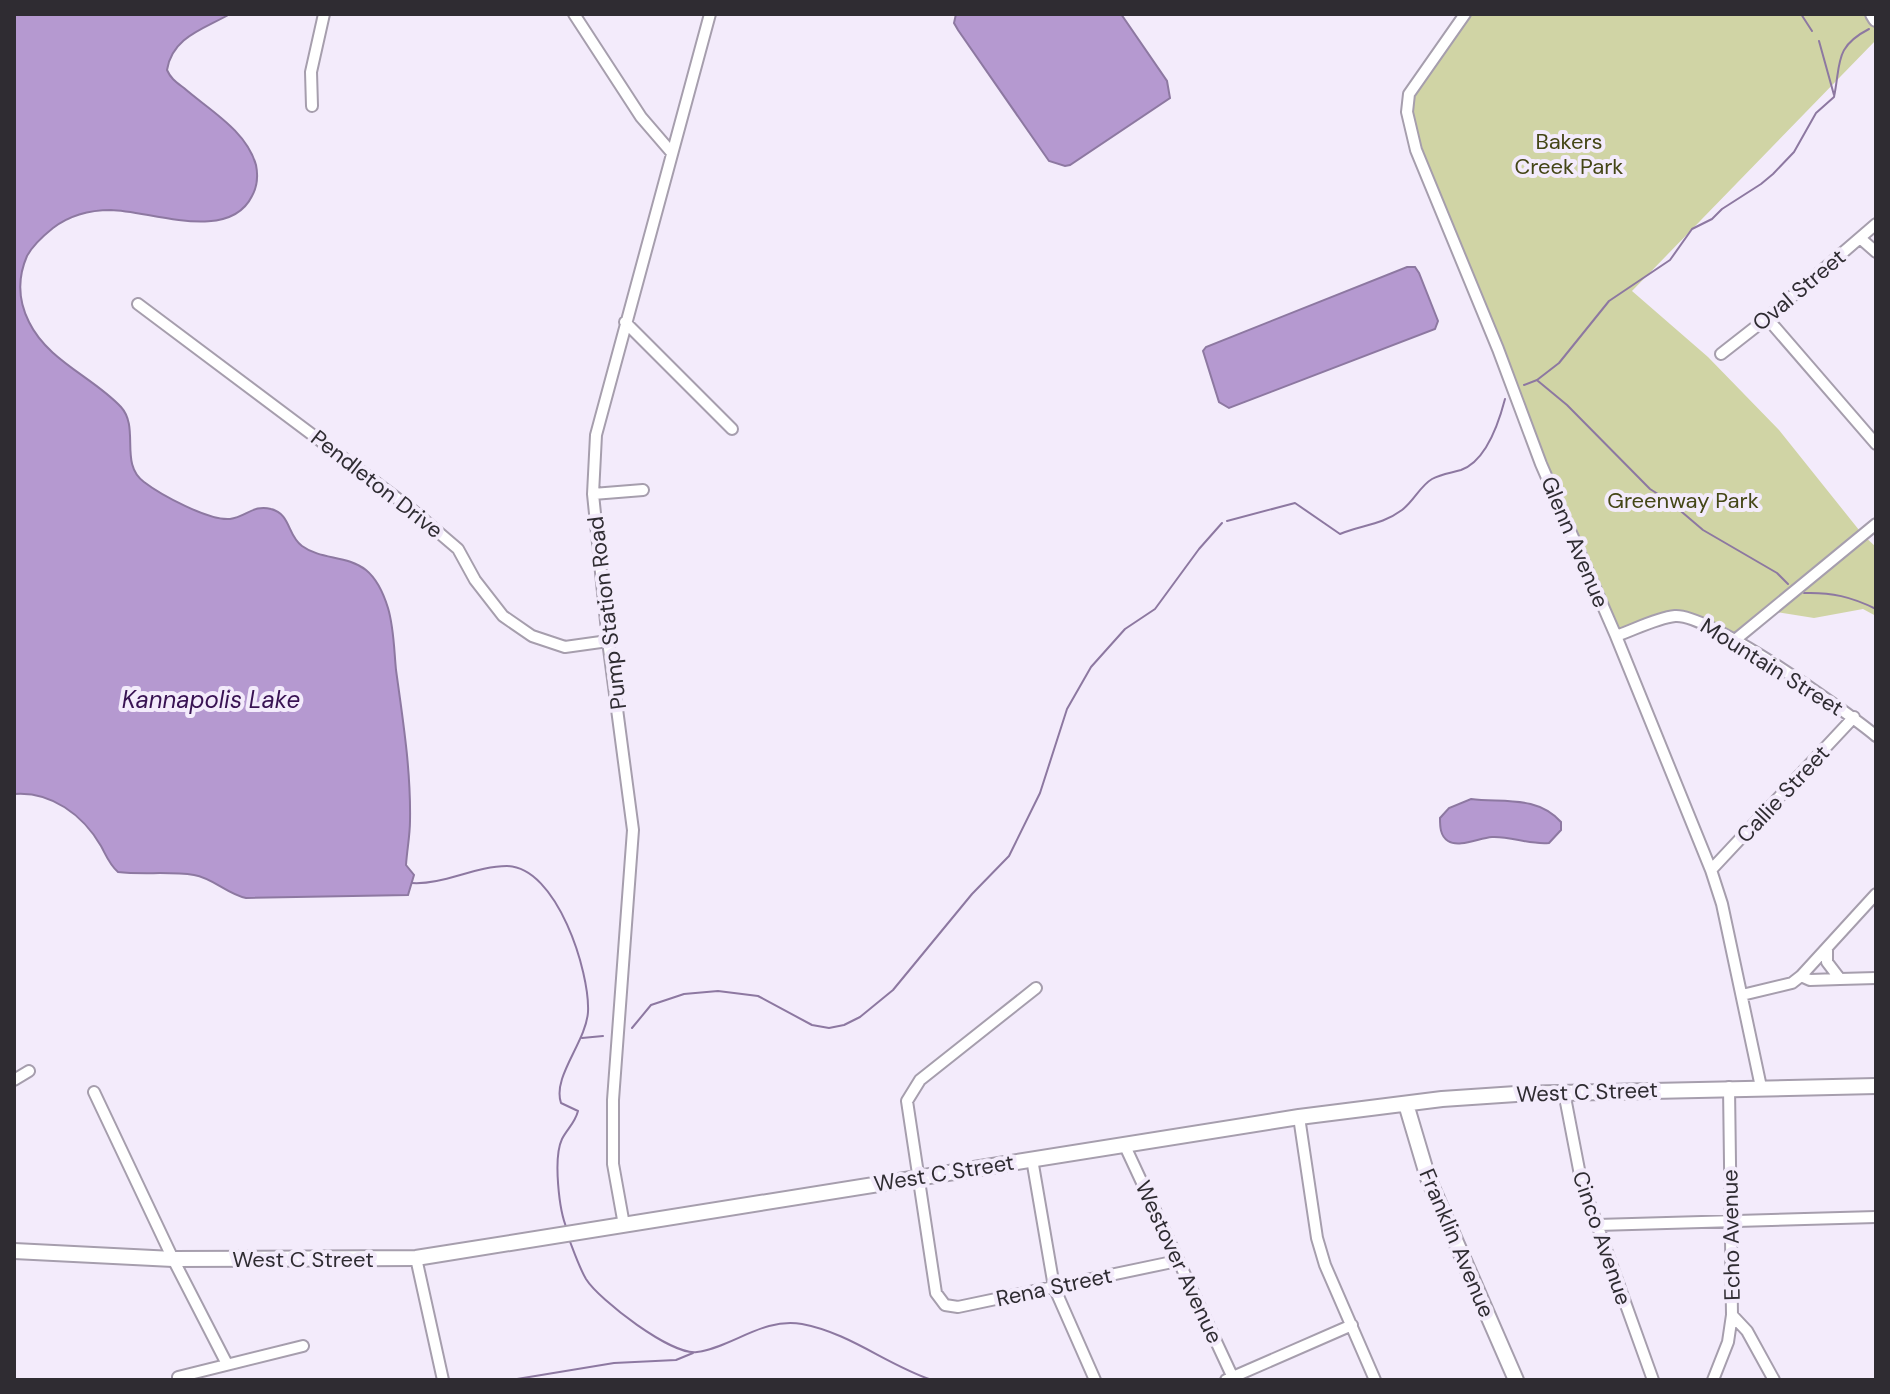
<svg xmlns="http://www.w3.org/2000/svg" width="1890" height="1394" font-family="'DM Sans',sans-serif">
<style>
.green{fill:#d0d4a5}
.water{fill:#b599d0;stroke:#8d78a1;stroke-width:2}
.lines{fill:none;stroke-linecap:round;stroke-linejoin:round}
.stream{stroke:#8d78a1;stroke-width:2}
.street-casing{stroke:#a69ead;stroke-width:14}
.secondary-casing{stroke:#a69ead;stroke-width:18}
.street{stroke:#fff;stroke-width:10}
.secondary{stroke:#fff;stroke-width:14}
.labels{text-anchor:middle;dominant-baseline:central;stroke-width:8;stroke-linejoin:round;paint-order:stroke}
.park-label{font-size:22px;fill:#444616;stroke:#f3ebfb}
.street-label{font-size:22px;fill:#2f2c32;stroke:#f3ebfb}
.water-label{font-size:24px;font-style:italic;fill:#391353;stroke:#f3ebfb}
</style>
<rect width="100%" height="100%" fill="#f3ebfb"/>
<path class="green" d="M1465,14H1870L1876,23V40L1632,291L1708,357L1779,430L1863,535L1876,547V616L1863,609L1814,618L1770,611L1735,640L1674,616L1616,636L1416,150L1409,94Z"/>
<path class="water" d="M14,14H230C204,29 172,37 167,70C171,79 176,82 184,88C209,110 246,130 256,165C258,175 257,187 252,196C229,243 151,211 111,210C89,210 70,215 53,228C43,236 33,245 27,256C17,279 18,300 29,322C48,361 93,377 121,407C140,428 119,464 144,482C161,495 209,521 230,519C246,517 254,504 271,509C291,514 287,535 302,546C321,560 347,555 366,570C377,579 384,595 388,608C394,628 394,650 396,670C403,720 411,771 410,821C410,835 407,850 406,865L414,875L408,895L246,898C227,894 213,878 194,875C169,871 143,875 118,872C109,864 106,855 101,846C83,815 51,791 14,794Z
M956,14H1121L1167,81L1170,98L1070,165L1065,166L1049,161L958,30L954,23Z
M1407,267H1415L1419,273L1438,321L1435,329L1229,408L1219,402L1203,351L1206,347Z
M1471,799C1503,803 1537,795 1561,822V830L1549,843C1529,845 1511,836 1492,837C1479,838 1459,848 1448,841C1440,836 1440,826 1440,818L1449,808Z"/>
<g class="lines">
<path class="stream" d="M1801,14L1812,31
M1819,41L1834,95
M1538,381L1567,405L1650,489L1669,501L1703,530L1777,573L1788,584
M1524,385L1537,380L1559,363L1609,301L1670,260L1692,229L1712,219L1722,209L1761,184L1773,174L1794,152L1816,113L1834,97C1841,63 1834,47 1869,29
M1227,521L1295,503L1340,534C1361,525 1382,525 1402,510C1414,501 1420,486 1432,479C1441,474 1451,473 1461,470C1486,461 1499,422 1505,399
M1804,593C1831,592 1852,597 1876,609
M412,883C443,885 475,866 507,866C557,867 590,972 588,1012C586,1042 552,1077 561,1103L578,1111C575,1123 567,1129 562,1139C553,1158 559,1211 567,1229
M632,1028L651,1005L684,994L718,991L758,996L812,1025L829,1028L844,1025L860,1017L893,990L972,894L1009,856L1040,793L1067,709L1091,667L1125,629L1155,609L1199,549L1222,523
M582,1038L603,1036
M569,1239C574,1252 579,1267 586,1279C599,1300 672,1356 697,1352C733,1347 763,1317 802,1324C850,1333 887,1365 932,1380
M511,1380L614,1363L676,1360L693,1353"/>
<defs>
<path id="street" d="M574,14L641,117L672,153
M1465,14L1409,94L1407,112L1416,150L1498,349L1541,464L1616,636L1711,870L1722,904L1761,1087
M312,106L311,72L324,14
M1860,238L1876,252
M138,304L410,508L458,549L475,580L503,616L532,636L565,647L608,641
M1767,318L1876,444
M625,322L732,429
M1721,354L1767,318L1876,224
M593,494L643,490
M1616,636C1634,630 1656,618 1675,616C1708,613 1846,711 1876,736
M1735,640L1876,524
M1711,870L1854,717
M1827,950V962L1840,979L1876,978
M1801,976L1876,894
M1036,988L920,1080L907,1101L936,1293L945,1305L958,1307L1177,1261
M1742,995L1792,983L1801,976L1810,980L1840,979
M14,1080L29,1071
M94,1092L173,1259L227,1364
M1564,1092L1581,1180L1653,1380
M1299,1117L1317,1238L1325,1265L1375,1380
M1124,1144L1234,1380
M1032,1159L1054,1287L1095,1380
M624,1225L613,1164V1100L633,830L608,641L593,494L596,435L710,14
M1597,1225L1876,1217
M416,1258L443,1380
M1732,1315L1747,1331L1774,1380
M178,1377L303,1346
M1226,1380L1352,1325
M1713,1380L1728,1342L1732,1315L1729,1087"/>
<path id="secondary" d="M1873,14L1876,19
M1406,1104L1428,1178L1516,1380
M14,1251L173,1259L416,1258L1299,1117L1442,1099L1516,1094L1876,1086"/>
</defs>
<use href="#street" class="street-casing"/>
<use href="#secondary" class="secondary-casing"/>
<use href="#street" class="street"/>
<use href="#secondary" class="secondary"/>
</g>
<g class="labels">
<g class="park-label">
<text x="1569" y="141">Bakers<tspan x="1569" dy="25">Creek Park</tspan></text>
<text x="1683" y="500">Greenway Park</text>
</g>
<g class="street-label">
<text transform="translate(1799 290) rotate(-40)">Oval Street</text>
<text transform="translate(377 484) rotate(38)">Pendleton Drive</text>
<text transform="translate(1575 542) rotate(67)">Glenn Avenue</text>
<text transform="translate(607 613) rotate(-97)">Pump Station Road</text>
<text transform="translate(1772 667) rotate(32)">Mountain Street</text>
<text transform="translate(1783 794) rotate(-47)">Callie Street</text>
<text transform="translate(1587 1092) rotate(-2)">West C Street</text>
<text transform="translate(944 1173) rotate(-9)">West C Street</text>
<text transform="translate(1731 1235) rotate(-91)">Echo Avenue</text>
<text transform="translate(1602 1238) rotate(71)">Cinco Avenue</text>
<text transform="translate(1457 1243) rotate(67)">Franklin Avenue</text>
<text x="303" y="1259">West C Street</text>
<text transform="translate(1179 1262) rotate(65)">Westover Avenue</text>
<text transform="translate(1054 1287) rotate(-12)">Rena Street</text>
</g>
<g class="water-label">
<text x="211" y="699">Kannapolis Lake</text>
</g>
</g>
<rect width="1890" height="1394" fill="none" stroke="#2f2c32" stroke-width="32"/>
</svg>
